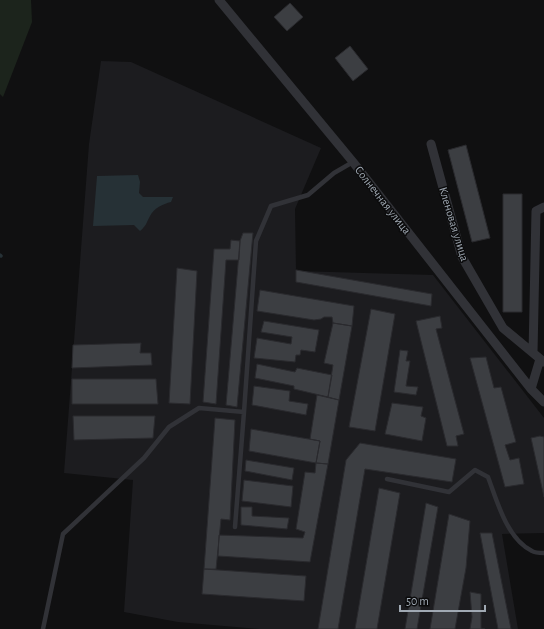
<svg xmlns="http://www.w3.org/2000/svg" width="544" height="629" font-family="'Alegreya Sans',sans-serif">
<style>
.built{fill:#1c1c1f}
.green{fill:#1c241c}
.water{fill:#263136}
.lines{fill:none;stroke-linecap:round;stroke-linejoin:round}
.stream{stroke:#263136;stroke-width:3.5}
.building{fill:#3c3e42;stroke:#2a2a2e}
.lane{stroke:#313237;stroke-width:4.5}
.street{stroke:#313237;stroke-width:9}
.labels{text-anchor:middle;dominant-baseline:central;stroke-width:3;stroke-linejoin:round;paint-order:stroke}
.street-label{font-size:12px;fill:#a0a9b3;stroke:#0b0b0c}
</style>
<rect width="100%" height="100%" fill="#101011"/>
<path class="built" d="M101,61L131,62L321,148L295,209L296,271L433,275L544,418V533L502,534L518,629H259L178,622L124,612L133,480L64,473L89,144Z"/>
<path class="green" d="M0,0H31L32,22L3,97L0,94Z"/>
<path class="water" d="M138,175L140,182L139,193L143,197H173L171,202C163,204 154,208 150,216C146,223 147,225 140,231L134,225L93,226L97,176Z"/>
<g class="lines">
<path class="stream" d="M0,255L1,256"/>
</g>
<path class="building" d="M290,3L303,17L287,31L274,17Z
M350,46L368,69L353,81L335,58Z
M466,145L490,238L472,242L448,150Z
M503,194H522V312H503Z
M243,233H253L237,407L226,405L240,241Z
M231,240L240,241L239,260H226L216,404L203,402L214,249H230Z
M177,268L197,271L190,404L169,403Z
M296,270L432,294L431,306L296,282Z
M260,290L354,306L352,326L333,323L332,317H324L321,319L314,320L257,311Z
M371,309L395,314L375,431L349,427Z
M440,316L442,328L436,329L464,434L456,436L458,446H447L416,321Z
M264,321L319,330L315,352L301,350L300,355H296L295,362L254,358L257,338L291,344L292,337L261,332Z
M333,323L352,326L339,400L328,397L333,365L324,363Z
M141,343L140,353H151L152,365L72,368L73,345Z
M400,350L408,351L406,361H410L406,386L418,387L416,395L394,392Z
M486,357L494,388L501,387L516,442L505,445L510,460L519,458L524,484L505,487L470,358Z
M257,364L295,372L297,368L332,375L328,397L294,389V386L255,378Z
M72,379H156L158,404H72Z
M254,386L290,391L289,401L308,404L306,415L252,405Z
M317,395L339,400L328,464L316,463L320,441L310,439Z
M392,403L423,407L421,416L426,418L422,441L385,434Z
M73,416H155L153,438L74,440Z
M215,418L235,420L230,520L221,519L216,569H204Z
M251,429L320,441L316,463L249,451Z
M540,436L544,437V497L531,438Z
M360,443L456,459L452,482L365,469L338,629H318L346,460Z
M246,460L294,468L292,480L245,471Z
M316,463L328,464L310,562L218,556L219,535L303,538L305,532L296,529L305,472L315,473Z
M244,480L293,486L291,507L242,501Z
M379,488L400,493L377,629H355Z
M426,503L438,507L417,629H405Z
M241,507H252V516L289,518L287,529L241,525Z
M449,514L470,521L466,568L455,629H430Z
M480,533H492L511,629H498Z
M204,569L306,576L304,601L202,594Z
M470,592L481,594V628L485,629H470L472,617Z"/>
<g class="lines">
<path class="lane" d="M244,412L256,241L271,206L308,195L334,173L353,162
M387,479L449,492L475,470L488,477C497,501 507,539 532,551C535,553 540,553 544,553
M43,629L63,534L144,458L169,427L199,408L244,412L235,527"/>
<path class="street" d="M219,0L353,162L531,389L544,402
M431,144L462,257L503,328L544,362
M533,353L536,211L544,207
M531,389L540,359"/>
</g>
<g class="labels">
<g class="street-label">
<text transform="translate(383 200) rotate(52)">Солнечная улица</text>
<text transform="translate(454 224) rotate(73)">Кленовая улица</text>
</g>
</g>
<path d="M400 605v6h85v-6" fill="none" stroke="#a0a9b3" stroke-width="2"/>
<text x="406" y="605" font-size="12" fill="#a0a9b3" stroke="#0b0b0c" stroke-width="3" paint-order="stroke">50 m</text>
</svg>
